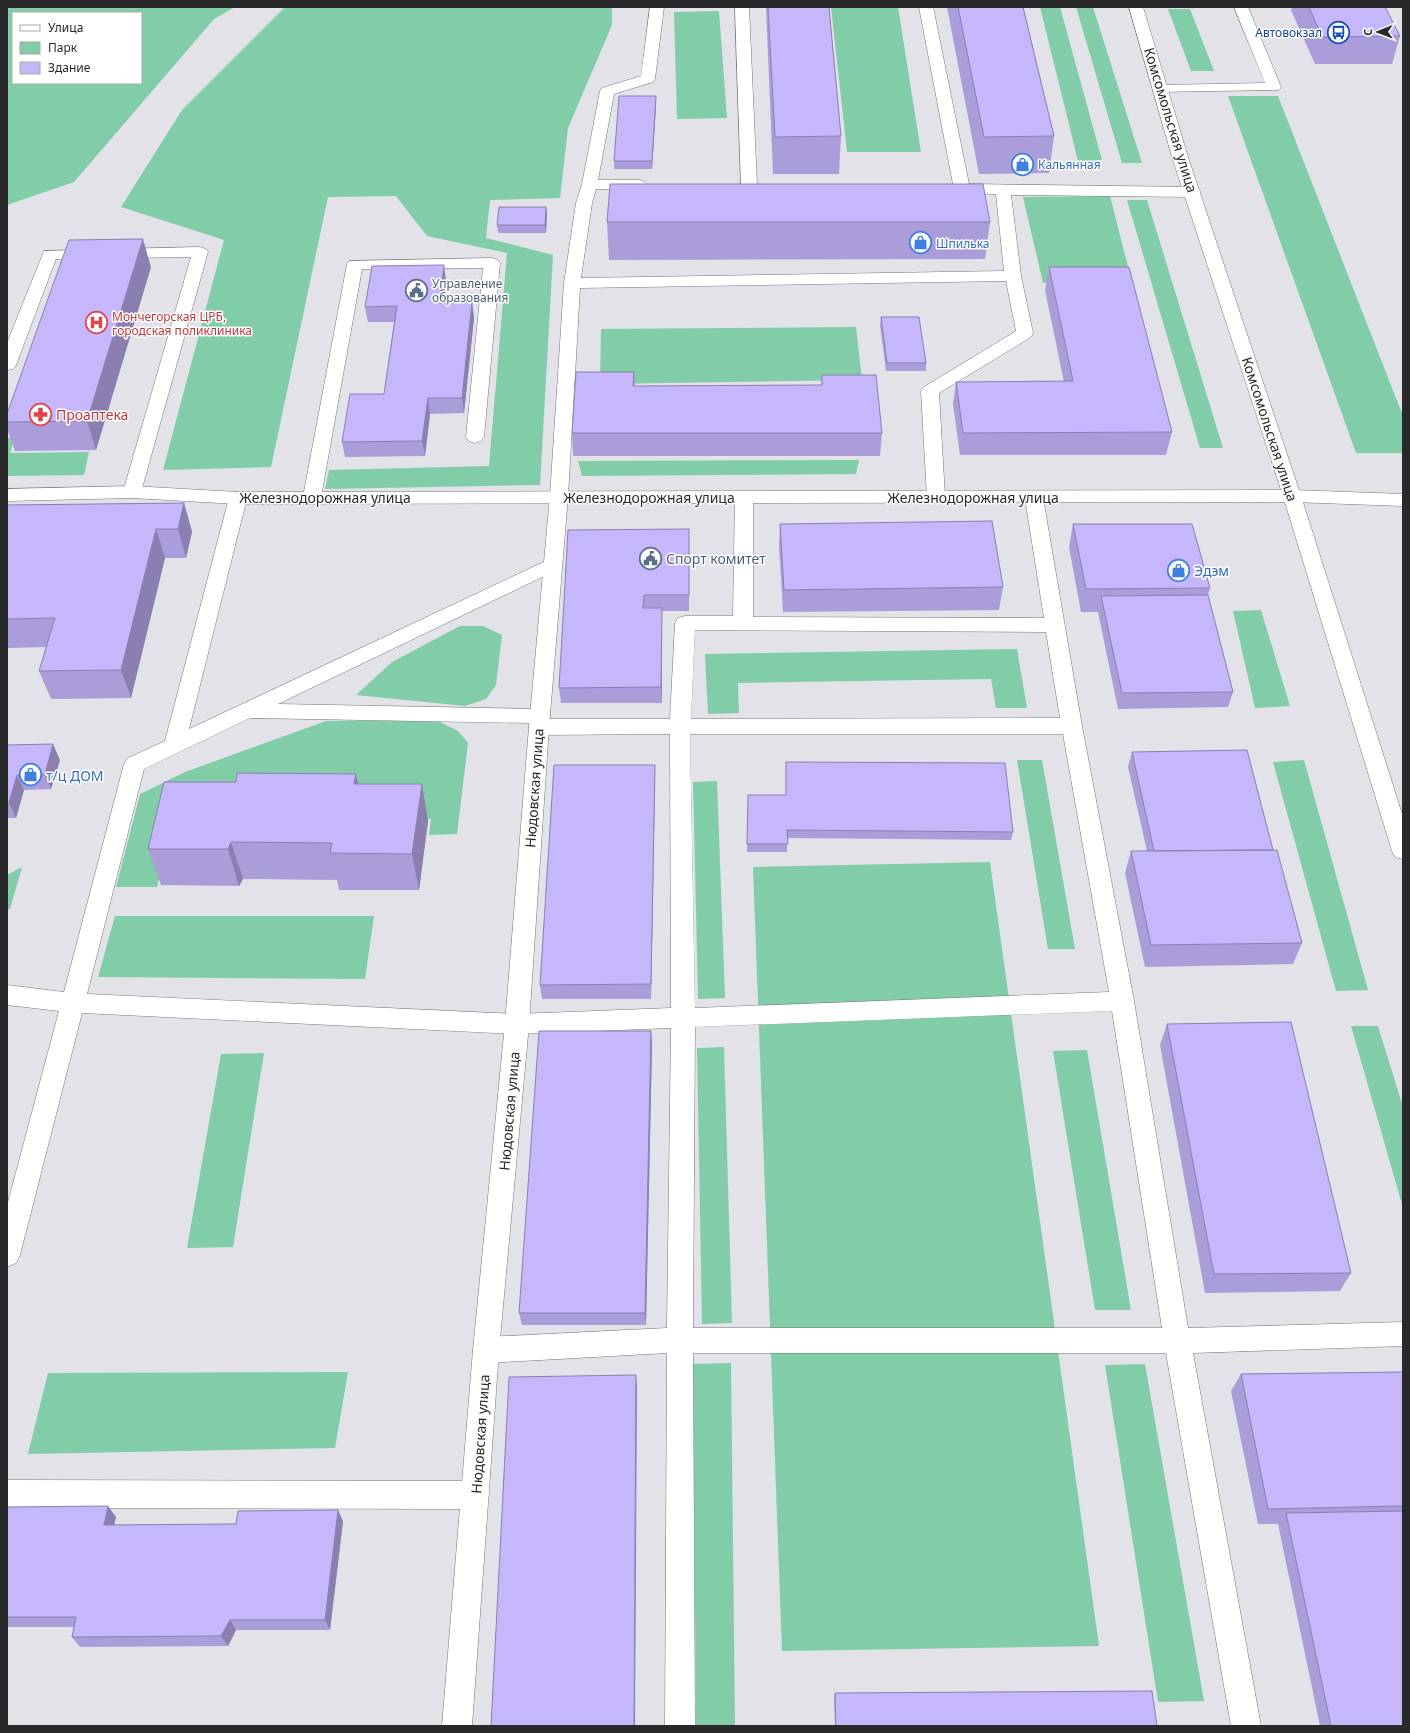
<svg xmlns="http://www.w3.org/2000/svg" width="1410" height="1733" font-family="'Noto Sans',sans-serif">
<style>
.green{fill:#81cda8;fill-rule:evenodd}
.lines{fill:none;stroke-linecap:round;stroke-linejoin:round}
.lane-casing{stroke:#747478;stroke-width:1}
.street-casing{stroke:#747478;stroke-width:1}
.secondary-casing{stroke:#747478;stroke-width:1}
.primary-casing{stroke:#747478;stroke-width:1}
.lane{fill:#fff;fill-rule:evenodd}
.street{fill:#fff;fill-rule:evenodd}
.secondary{fill:#fff;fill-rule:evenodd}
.primary{fill:#fff;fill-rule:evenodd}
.wall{fill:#aa9dd9}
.shaded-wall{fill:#8b7fb0}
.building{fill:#c6b6fc;stroke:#8b7fb0}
.labels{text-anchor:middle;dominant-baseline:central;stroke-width:3;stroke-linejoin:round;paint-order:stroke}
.far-transit-label{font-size:12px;fill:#164399;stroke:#fff;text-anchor:end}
.far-shop-label{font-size:12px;fill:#366cbe;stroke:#fff;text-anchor:start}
.far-service-label{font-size:12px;fill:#4e5e75;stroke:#fff;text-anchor:start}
.far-health-label{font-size:12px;fill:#be3a42;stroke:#fff;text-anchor:start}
.street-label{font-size:14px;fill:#29292b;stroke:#fff}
.health-label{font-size:14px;fill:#be3a42;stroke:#fff;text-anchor:start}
.service-label{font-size:14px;fill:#4e5e75;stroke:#fff;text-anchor:start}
.shop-label{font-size:14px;fill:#366cbe;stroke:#fff;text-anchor:start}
</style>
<rect width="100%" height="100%" fill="#e2e2e8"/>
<path class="green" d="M7,7H235L214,19L74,182L7,205ZM13,13H141V83H13Z
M285,7H612V25L568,128L560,198L490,200L486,238L553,255L540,485L325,489L329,470L489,466L507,253L427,236L396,196L328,197L271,467L163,470L224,240L121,207L182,110Z
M831,7H898L921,152H847Z
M1040,7H1060L1102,160L1078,161Z
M1076,7H1093L1142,163H1122Z
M1168,9H1190L1214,71H1191Z
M719,11L727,118L677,119L674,12Z
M1228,96H1278L1403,416V453H1356Z
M1110,196L1132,282L1043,283L1023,197Z
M1127,200H1147L1223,448H1200Z
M856,327L862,380L600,384L601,329Z
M7,438H15L10,453L89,452L84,475L7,476Z
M859,460L856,474L582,476L578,461Z
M1261,610L1290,706L1255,708L1233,611Z
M460,626H483L502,635L496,685L486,699L465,706L356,695L392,662Z
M1017,649L1027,708H996L991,679L738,683L739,713L708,714L705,654Z
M436,720L458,731L468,743L457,834L429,835L431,819L175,818L157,887H116L140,794L185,772L326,721Z
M1017,760H1042L1075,949H1048Z
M1304,760L1368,990L1336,991L1273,762Z
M717,781L725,998L698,999L693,782Z
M990,862L1099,1646L782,1651L753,867Z
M22,867L10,909H7V875Z
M115,916H374L365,979L98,977Z
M1351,1026H1378L1403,1107V1208Z
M724,1047L732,1323L702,1324L697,1048Z
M1087,1050L1131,1310H1095L1053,1051Z
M264,1053L233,1247L187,1248L221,1054Z
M731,1363L735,1726H696L693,1364Z
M1145,1364L1204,1701L1158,1702L1105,1365Z
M348,1372L335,1448L28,1454L48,1373Z"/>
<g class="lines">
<defs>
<path id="lane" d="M650,7H664L655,79L653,82L614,94L598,180H640L645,182L648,185L645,188L640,190L596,189L592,203L581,278L1004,271L996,194L955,193L950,191L947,188L950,185L953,184L919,7H933L969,184L1193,187L1198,189L1201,192L1198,195L1193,197L1011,195L1021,276L1033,333L1031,337L939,393L945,497L943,501L936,503L929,501L927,497L921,391L924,387L1016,331L1006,281L580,288L568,496L566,500L559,502L552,500L550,496L564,283L576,203L582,184L600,91L602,88L641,76Z
M735,7H749L757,185L754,188H744L741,185Z
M1234,7H1248L1281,87L1279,90L1156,92L1154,89L1156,86L1161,85L1265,83Z
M200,247L206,249L208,252L141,492L138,496L132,498L126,496L123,492L191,257L56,259L16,365L13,369L7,370V343L44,251Z
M492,258L498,260L500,263L484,437L481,441L475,443L469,441L466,437L483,268L362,269L321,497L319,501L312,503L305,501L303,497L347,264L349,261Z
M1292,490L1403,494V506L1292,502L1285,500L1283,496L1285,492Z
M238,492L245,494L247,498L189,729L552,558L559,559L562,564L559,569L278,704L540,709L547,711L550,716L548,719H670L675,623L678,618L685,616H733L735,498L737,494L744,492L751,494L753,498V617L1044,618L1025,498L1027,494L1034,492L1041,494L1043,498L1082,726L1134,1001L1188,1328L1403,1322V1346L1193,1353L1261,1726H1231L1166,1353H693L695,1726H665L667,1353L486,1363L477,1359L473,1350L477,1341L486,1337L667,1328L671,1028L517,1034L82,1013L20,1255L16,1263L7,1267V1206L59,1011L7,1005V985L64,992L124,764L128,758L165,741L229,498L231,494ZM695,630L1046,632L1060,718L691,719ZM250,718L531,723L529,727L532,732L539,735L670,734L671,1008L517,1014L87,994L144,769ZM690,734H1063L1109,992L695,1008ZM1112,1011L1162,1328H693L695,1027Z
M7,1480L475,1481L485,1485L489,1495L485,1505L475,1509L7,1508Z"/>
<path id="street" d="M559,490L566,492L568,496L549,727L529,1024L499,1350L472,1726H442L473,1350L505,1024L529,727L550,496L552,492Z"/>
<path id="secondary" d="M132,486L238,492L1292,490L1299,492L1301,496L1299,500L1292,502L238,504L132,498L7,501V489Z"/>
<path id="primary" d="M1129,7H1143L1188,157L1301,496L1403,817V859L1395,857L1392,851L1283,496L1172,157Z"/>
</defs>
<use href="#lane" class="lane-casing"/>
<use href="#street" class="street-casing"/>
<use href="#secondary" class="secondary-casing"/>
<use href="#primary" class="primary-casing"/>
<use href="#lane" class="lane"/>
<use href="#street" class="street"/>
<use href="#secondary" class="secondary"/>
<use href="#primary" class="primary"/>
</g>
<path class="wall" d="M766,7H829L841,136L839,174H773Z
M947,7H1023L1054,136L1049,173L979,174Z
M1292,7H1385L1400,36L1392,64H1315L1291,10Z
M656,104L652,169H614V161Z
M546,207L547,215L546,233H498L497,225Z
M607,222H990L985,259L609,260Z
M151,267L96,450L15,451L7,429V414Z
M1049,267L1172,432L1166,455H960L953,404L956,382H1064L1045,290Z
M446,281L444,303L472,302L474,318L464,413L430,414L425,456L345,457L342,442L384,394L394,322H368L365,307Z
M881,317L926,363V371H886L880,325Z
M634,372L635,386L821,385L822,375L882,433L880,456H573L572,433Z
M184,503L192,532L186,558H165L131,698L51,699L39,671L46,647L7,648V505Z
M780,524L1003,587L999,610L783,612L779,546Z
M1073,524L1210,588L1208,595L1233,692L1228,707L1118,709L1098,612H1081L1069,547Z
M689,529V611H662V703H561L559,688Z
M7,745L60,760L51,789L24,790L16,818H7Z
M1132,752L1273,850L1302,943L1293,964L1145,967L1125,873L1131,851H1147L1128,767Z
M786,762L1013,832L1011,840L787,838V852H747L748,795H786Z
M655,780L651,999H542L540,985Z
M358,784L428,821L419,890H339L337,880L243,879L239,886L161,885L148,849Z
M1167,1024L1351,1273L1340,1291L1205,1293L1160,1045Z
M651,1031L652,1045L646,1325H522L519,1313Z
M1403,1372V1726H1320L1278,1524H1258L1231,1391L1241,1374Z
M7,1507L116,1517L114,1525L236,1524L343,1521L330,1630H236L228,1646L80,1647L72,1637L74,1627H7Z
M835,1693L1157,1726H835L834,1698Z"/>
<path class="shaded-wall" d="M656,96V104L652,169V161Z
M546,207L547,215L546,233L545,225Z
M143,239L151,267L96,450L87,421Z
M444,265L446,281L442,318L440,303Z
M472,302L474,318L464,413L462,398Z
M428,398L430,414L425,456L422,441Z
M184,503L192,532L186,558L178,529Z
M156,529L165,558L131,698L121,670Z
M662,608V703L661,687Z
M53,744L60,760L51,789L45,774Z
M655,765V780L651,999V984Z
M356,774L364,811L354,784Z
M17,775L24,790L16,818L9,803Z
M422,784L428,821L419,890L412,854Z
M231,842L243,879L239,886L228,849Z
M651,1031L652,1045L646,1325L645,1313Z
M636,1375L637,1387L635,1726H634Z
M108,1506L116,1517L111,1536L104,1525Z
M338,1510L343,1521L330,1630L325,1620Z
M230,1620L236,1630L228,1646L221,1636Z"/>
<path class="building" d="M768,7H829L841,136L775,137Z
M958,7H1023L1054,136L984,137Z
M1309,7H1385L1400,36L1322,37Z
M619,96H656L652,161H614Z
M610,184H983L990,222H607Z
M499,207H546L545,225H497Z
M143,239L87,421L7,422V414L69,240Z
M444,265L440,303L472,302L462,398H428L422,441L342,442L350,394H384L397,306L365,307L372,266Z
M1049,267H1129L1172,432L963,433L956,382L1073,381Z
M881,317H919L926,363H887Z
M576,372H634L633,386L822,385V375H876L882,433H572Z
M184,503L178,529H156L121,670L39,671L55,618L7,619V505Z
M992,521L1003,587L784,590L780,524Z
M1073,524H1192L1210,588L1086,589Z
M689,529V595H644L643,608H662L661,687L559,688L568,530Z
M1208,595L1233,692L1122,693L1101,596Z
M53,744L45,774L17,775L9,803H7V745Z
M1247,750L1273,850L1154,851L1132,752Z
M786,762L1005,763L1013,832L787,830L788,844H747L748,795H786Z
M554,765H655L651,984L540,985Z
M237,773L356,774L354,784H422L412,854L330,853L332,843L231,842L228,849H148L164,782H236Z
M1277,850L1302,943L1151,945L1131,851Z
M1291,1022L1351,1273L1214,1274L1167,1024Z
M539,1031H651L645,1313H519Z
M1403,1372V1506L1268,1509L1241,1374Z
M636,1375L634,1726H491L509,1377Z
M108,1506L104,1525L236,1524L238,1511L338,1510L325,1620H230L221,1636L72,1637L76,1617H7V1507Z
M1403,1511V1726H1331L1286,1513Z
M1152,1691L1157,1726H836L835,1693Z"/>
<defs>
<symbol id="bus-ring" viewBox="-11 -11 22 22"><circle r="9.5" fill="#fff" stroke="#1a4fb4" stroke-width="1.5"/><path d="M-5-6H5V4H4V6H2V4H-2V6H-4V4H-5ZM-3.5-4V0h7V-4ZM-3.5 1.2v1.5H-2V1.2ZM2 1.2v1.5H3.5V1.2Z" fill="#1a4fb4"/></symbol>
<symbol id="shop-ring" viewBox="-11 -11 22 22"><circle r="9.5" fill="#fff" stroke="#3f7fe0" stroke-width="1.5"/><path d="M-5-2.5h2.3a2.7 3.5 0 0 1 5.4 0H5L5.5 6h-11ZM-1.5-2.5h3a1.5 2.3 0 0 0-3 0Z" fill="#3f7fe0"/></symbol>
<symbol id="civic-ring" viewBox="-11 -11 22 22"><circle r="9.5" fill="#fff" stroke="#5c6f8a" stroke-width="1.5"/><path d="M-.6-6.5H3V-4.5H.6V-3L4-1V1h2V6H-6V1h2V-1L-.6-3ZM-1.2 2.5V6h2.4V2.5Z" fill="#5c6f8a"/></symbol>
<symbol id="hospital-ring" viewBox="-11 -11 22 22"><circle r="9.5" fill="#fff" stroke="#e0444e" stroke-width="1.5"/><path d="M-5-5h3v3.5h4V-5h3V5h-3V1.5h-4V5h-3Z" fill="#e0444e"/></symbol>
<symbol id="pharmacy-ring" viewBox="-11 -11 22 22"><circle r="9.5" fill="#fff" stroke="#e0444e" stroke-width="1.5"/><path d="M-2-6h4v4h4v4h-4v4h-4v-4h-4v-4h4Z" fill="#e0444e"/></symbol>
</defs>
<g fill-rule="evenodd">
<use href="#bus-ring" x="1326" y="20" width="25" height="25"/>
<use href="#shop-ring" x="1010" y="152" width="25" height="25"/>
<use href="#shop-ring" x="908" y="230" width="25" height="25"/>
<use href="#civic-ring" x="404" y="278" width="25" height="25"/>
<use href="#hospital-ring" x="84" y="310" width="25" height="25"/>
<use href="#pharmacy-ring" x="28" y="402" width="25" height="25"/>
<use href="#civic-ring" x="638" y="546" width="25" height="25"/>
<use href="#shop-ring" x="1166" y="558" width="25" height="25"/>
<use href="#shop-ring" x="18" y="762" width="25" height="25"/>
</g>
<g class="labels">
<g class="far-transit-label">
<text x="1322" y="32">Автовокзал</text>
</g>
<g class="far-shop-label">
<text x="1038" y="164">Кальянная</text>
<text x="936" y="243">Шпилька</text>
</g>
<g class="far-service-label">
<text x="432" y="283">Управление<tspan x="432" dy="14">образования</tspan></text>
</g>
<g class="far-health-label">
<text x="112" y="316">Мончегорская ЦРБ,<tspan x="112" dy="14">городская поликлиника</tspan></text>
</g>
<g class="street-label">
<text transform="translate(1171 120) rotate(73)">Комсомольская улица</text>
<text transform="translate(1270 429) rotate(72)">Комсомольская улица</text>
<text x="325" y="497">Железнодорожная улица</text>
<text x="649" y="497">Железнодорожная улица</text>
<text x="973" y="497">Железнодорожная улица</text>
<text transform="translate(534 788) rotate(-86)">Нюдовская улица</text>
<text transform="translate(509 1111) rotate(-85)">Нюдовская улица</text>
<text transform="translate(480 1434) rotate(-86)">Нюдовская улица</text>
</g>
<g class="health-label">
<text x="56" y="414">Проаптека</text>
</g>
<g class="service-label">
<text x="666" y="558">Спорт комитет</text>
</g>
<g class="shop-label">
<text x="1194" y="570">Эдэм</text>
<text x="46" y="775">т/ц ДОМ</text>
</g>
</g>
<rect width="1410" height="1733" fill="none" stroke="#29292b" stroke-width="16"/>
<rect x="12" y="12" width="130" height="72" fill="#ffffff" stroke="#a9a9aa"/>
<rect x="20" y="25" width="20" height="6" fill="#ffffff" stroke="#a9a9aa"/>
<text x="48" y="32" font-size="12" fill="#29292b">Улица</text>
<rect x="20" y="42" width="20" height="12" fill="#81cda8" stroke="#a9a9aa"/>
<text x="48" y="52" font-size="12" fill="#29292b">Парк</text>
<rect x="20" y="62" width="20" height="12" fill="#c6b6fc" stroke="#a9a9aa"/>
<text x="48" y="72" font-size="12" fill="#29292b">Здание</text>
<g transform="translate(1378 32) rotate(269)" stroke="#ffffff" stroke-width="3" paint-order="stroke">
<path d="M0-3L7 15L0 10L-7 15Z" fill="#29292b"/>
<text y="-6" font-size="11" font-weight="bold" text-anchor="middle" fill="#29292b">С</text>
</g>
</svg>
